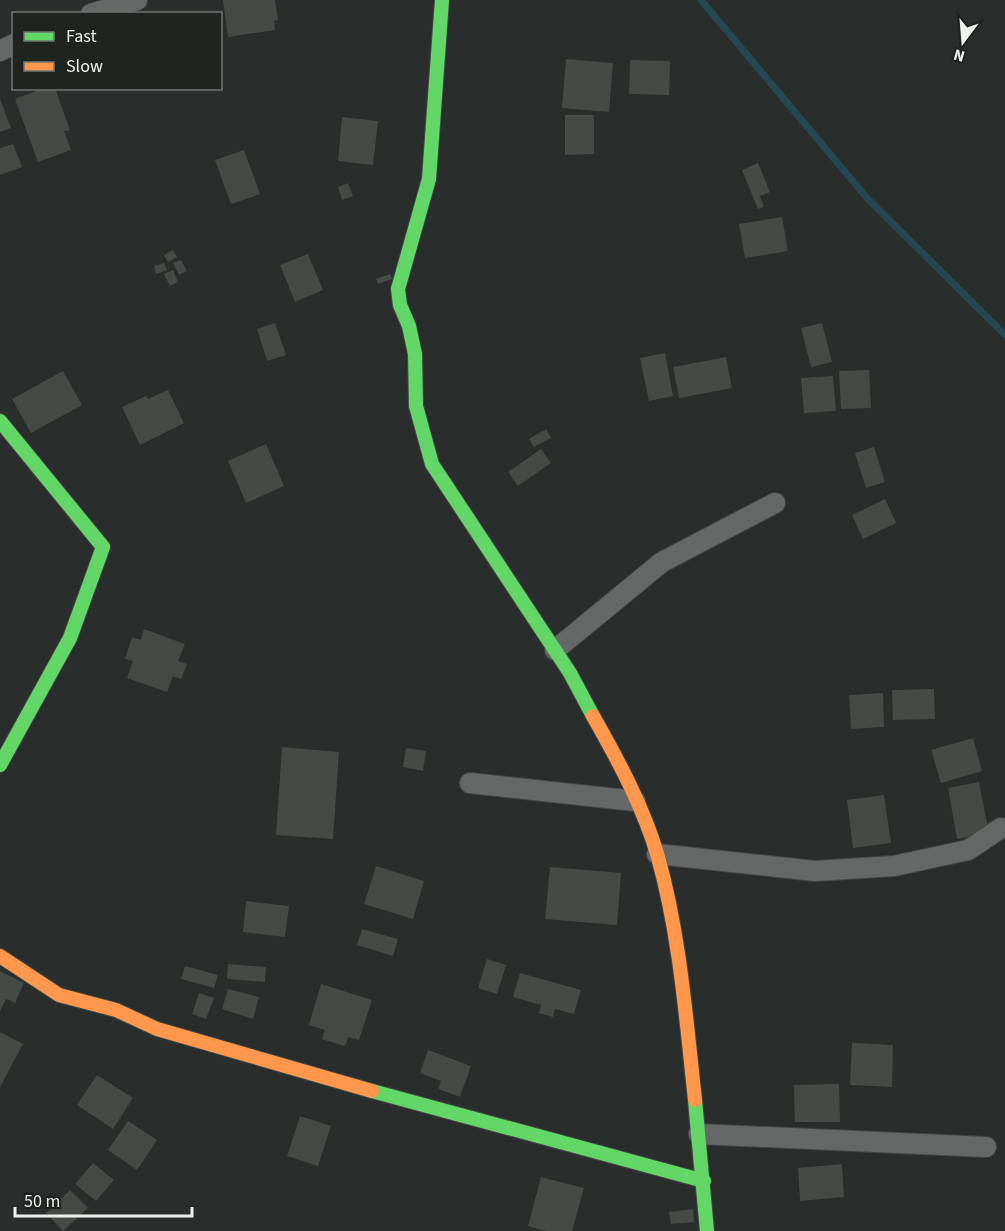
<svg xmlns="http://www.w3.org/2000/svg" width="1005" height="1231" font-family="'Source Sans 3',sans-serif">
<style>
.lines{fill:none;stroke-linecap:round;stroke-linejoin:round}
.stream{stroke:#254751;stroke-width:7}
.building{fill:#464a45}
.street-casing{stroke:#454846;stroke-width:22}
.fast-casing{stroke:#454846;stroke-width:16}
.slow-casing{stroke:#454846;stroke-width:16}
.street{stroke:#666867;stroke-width:20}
.fast{stroke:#63d668;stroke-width:14}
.slow{stroke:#ff974d;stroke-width:14}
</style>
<rect width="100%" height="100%" fill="#292d2b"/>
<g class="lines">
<path class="stream" d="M701,0L867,198L1005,335"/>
</g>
<path class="building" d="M223,0H275L278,20L274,21L275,30L228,37Z
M566,59L613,63L609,112L562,108Z
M630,60L670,61L669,95L629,94Z
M44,88H55L70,130L64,131L71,150L38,162L15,99Z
M0,99L11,128L0,132Z
M565,115H594V154L565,155Z
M342,117L378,121L373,165L338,161Z
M13,144L22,167L0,175V148Z
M244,150L260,194L231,204L215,160Z
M758,163L770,192L760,196L764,207L758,209L742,170Z
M348,183L353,196L342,200L338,187Z
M782,217L788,251L745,258L739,224Z
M173,250L177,257L168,262L164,255Z
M308,254L323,290L295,302L280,265Z
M181,260L187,271L179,275L173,263Z
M164,263L167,270L156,274L154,266Z
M173,270L178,282L170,286L164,274Z
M390,274L392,279L378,284L376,279Z
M275,323L286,355L267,361L257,329Z
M822,323L832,362L811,367L801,328Z
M665,353L673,396L649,401L640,358Z
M726,357L732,388L679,398L673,367Z
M869,370L871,408L841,409L839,371Z
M63,371L82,405L31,433L12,399Z
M833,376L836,411L804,413L801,378Z
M168,390L184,423L140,445L122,407L146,396L148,399Z
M546,429L551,438L534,447L529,439Z
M266,444L284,486L246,503L228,461Z
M874,447L885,482L866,488L855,453Z
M541,449L551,463L518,486L508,472Z
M885,499L896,523L863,539L852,515Z
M144,629L185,644L178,661L187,664L181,679L173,676L167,692L127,678L133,661L125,659L132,637L141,640Z
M934,689L935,719L893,720L892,690Z
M883,693L884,727L851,729L849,695Z
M973,738L982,771L941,783L931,750Z
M282,747L339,752L333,839L276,835Z
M406,748L426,751L423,771L403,767Z
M979,782L989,833L957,839L948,788Z
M884,795L891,843L853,848L847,800Z
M376,866L424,881L413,919L364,904Z
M550,867L621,873L617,925L545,919Z
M246,901L289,906L285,937L243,932Z
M362,929L398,939L393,956L357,945Z
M487,959L506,965L497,994L478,988Z
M228,964L266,967L265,982L227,979Z
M185,966L218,975L214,988L181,979Z
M0,971L24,983L15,1003L6,999L0,1011Z
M520,973L581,990L574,1014L555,1009L553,1017L539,1013L541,1005L513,997Z
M321,984L372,1000L359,1040L348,1037L345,1046L322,1039L325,1030L309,1025Z
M228,989L259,997L253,1019L222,1009Z
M199,993L214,998L206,1019L192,1014Z
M0,1032L23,1044L0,1087Z
M852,1043L893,1045L892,1087L850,1085Z
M428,1050L471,1066L460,1097L438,1089L441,1081L420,1073Z
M97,1075L133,1098L113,1129L77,1105Z
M839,1084L840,1122H795L794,1085Z
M300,1116L331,1126L318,1166L287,1156Z
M128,1121L157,1140L137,1170L108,1150Z
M93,1163L114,1180L96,1201L75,1184Z
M842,1164L844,1197L800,1201L798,1168Z
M541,1177L584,1188L572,1231H546L528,1226Z
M70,1190L88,1208L63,1231L46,1213Z
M693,1209L694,1222L671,1224L669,1212Z"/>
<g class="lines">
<defs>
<path id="street" d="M91,14L137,0
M0,51L14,44
M555,650L662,562L775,503
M470,783L635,801
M657,854L815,871L894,866L968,850L1001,828
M699,1134L986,1147"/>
<path id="fast" d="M442,0L429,179L398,289L400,305L409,326L415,354L416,406L432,464L570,673L593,716
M0,421L103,547L70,638L0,765
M372,1091L704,1181
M695,1100L707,1231"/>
<path id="slow" d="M593,716C618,760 644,808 658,857C680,936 686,1018 695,1100
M0,956L59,995L116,1010L157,1029L372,1091"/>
</defs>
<use href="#street" class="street-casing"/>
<use href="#fast" class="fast-casing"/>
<use href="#slow" class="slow-casing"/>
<use href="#street" class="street"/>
<use href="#fast" class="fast"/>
<use href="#slow" class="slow"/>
</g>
<rect x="12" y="12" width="210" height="78" fill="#1f2421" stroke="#727673" stroke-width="1.5"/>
<rect x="24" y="32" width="30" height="9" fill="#63d668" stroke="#727673" stroke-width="1.5"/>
<text x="66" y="42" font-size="18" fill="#eef2ef">Fast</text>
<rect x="24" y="62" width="30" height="9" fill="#ff974d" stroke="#727673" stroke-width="1.5"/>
<text x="66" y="72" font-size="18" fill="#eef2ef">Slow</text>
<g transform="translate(963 42) rotate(196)" stroke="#1f2421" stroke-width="4.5" paint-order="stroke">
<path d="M0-4.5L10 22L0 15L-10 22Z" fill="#eef2ef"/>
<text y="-9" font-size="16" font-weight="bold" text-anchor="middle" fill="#eef2ef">N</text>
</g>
<path d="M15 1207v9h177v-9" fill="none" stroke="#eef2ef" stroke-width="3"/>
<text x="24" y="1207" font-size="18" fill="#eef2ef" stroke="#1f2421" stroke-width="4.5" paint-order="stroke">50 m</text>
</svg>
